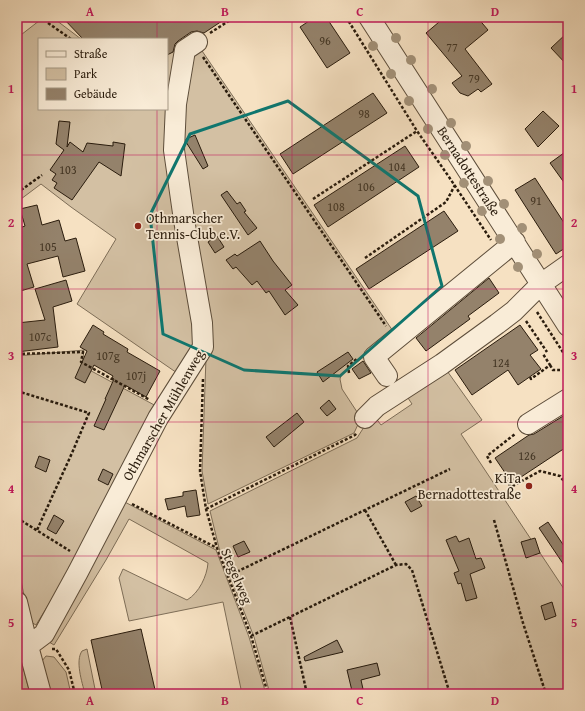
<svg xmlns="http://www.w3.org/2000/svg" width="585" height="711" font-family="'Gentium Book Plus',serif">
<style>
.green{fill:#d3c0a3;stroke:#7e6e58}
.building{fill:#94826b;stroke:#2a1c0d}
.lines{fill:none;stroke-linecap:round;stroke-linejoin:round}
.minor-casing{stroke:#5d4d3a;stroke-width:22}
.path{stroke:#2a1c0d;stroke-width:2.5;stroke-dasharray:3 2;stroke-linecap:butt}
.minor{stroke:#f9ecd7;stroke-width:20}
.tree{fill:#a29077}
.marked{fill:none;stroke:#0f766e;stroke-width:3;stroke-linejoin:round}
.grid{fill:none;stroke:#c2185b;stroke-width:1;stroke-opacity:0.55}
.poi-dot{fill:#8f2418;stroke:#f9ecd7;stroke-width:1.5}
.labels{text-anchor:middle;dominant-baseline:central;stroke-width:3.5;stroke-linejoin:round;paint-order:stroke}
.number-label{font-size:12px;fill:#443624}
.street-label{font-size:14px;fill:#2a1c0d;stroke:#f9ecd7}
.poi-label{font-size:14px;fill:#2a1c0d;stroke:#f9ecd7;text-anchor:start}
.neatline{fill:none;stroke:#c2185b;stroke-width:1.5}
.grid-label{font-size:13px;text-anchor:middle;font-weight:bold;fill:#c2185b}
</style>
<rect width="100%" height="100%" fill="#f6e1c2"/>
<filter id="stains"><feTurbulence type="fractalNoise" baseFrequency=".005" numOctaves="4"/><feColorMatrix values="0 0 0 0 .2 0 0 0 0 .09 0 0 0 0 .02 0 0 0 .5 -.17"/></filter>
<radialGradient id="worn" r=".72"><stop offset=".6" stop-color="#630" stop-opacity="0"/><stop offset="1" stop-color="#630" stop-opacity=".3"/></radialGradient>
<path class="green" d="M44,17H52L81,39H39V109H167V52L178,51L195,343L180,375L77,304L116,239L71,207L41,184L17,202V38Z
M198,45L395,334L342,373L340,379L342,389L361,418L354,433L208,504L202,471L207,329L181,158L187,58Z
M84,350L82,366L158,407L80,553L36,625L29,621L17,560V356Z
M445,368L482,420L461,434L568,595V694H270L254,637L219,548L210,511L357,438L364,427L372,413L381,425L412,404L402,389Z
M121,500L216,550L249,637L266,694H242L223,602L129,621L119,578L123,569L187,600C199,593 207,576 208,563L129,519L106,560L54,645L49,642Z
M17,643L30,694H17Z
M87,649L96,694H85C82,682 75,661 82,651Z
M46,656L54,657L66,672L71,694H51L42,661Z"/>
<path class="building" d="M62,17H228L204,33L197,31L191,32L178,41L175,44L173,52L167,55V39H83Z
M315,17H326L350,53L327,68L300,27Z
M445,17H477L488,30L465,49L492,84L481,92L478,89L468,96L460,93L452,83L462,76L426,33Z
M568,32V66L551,48Z
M373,93L387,113L293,174L280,154Z
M543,111L559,126L538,147L525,129Z
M59,121L70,122L67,147L70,142L83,152L87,143L113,146V142L125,144L121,176L99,162L72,200L54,188L57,183L52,180L56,174L50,170L64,150L56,144Z
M195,135L208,166L203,169L186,142V139Z
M405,146L419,167L328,227L314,205Z
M568,150V188L550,163Z
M535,178L568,229V246L556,254L515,190Z
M227,191L237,204L240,202L246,211L244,212L257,228L248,235L221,195Z
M37,205L42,225L59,220L65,241L76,238L85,271L63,277L58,256L27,264L34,287L17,292V229L25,226L20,209Z
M444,211L458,231L369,289L356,269Z
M217,236L224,247L215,253L208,242Z
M260,241L273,261L292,285L285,290L298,305L285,315L269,291L266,293L257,281L252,285L236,267L233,269L226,260L235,254L237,256Z
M489,278L499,293L468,316L470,319L426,351L416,338Z
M66,280L72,301L53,307L58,347L17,352V323L45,320L35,289Z
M93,325L104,332L103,334L128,349L127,352L160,371L146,397L125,385L104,430L94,426L106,399H105L114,379L112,378L113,376L94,365L85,383L75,378L87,351L80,347Z
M520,325L538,350L530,355L541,369L518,385L508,370L472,395L455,370Z
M348,352L353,359L323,382L317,372Z
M363,361L371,373L359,379L352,369Z
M329,400L336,409L327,416L320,408Z
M297,413L304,422L274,447L266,437Z
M568,413V446L512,483L495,458L529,435L534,434Z
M39,456L50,460L46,472L35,467Z
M103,469L113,474L108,485L98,480Z
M196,490L200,515L187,517L185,506L168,510L165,499L183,496V492Z
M416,496L422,506L411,512L405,502Z
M54,515L64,521L56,534L47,529Z
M548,522L568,552V571L539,528Z
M456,536L459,542L469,538L476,559L481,558L485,568L470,574L477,598L466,601L461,583L458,584L454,573L459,571L446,540Z
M535,538L540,553L526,558L521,542Z
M244,541L250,552L238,557L233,546Z
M552,602L556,616L545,620L541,606Z
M141,629L156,694H103L91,640Z
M337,640L343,652L305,661L304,657Z
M377,663L380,675L361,680L363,689L352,691L347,670Z"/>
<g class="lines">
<defs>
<path id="minor" d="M369,17L568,326
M387,376L374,357L515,242
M365,418L377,406L442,364L497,324L514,311L541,284L568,265
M528,424L568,399
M17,602L25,635L41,694
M28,646L44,634L78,572L158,418L203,347L202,323L184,220L174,150L176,104L185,50L197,42"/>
</defs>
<use href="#minor" class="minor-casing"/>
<path class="path" d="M346,17L417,131L449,177L491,240
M48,23L71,39
M210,33L235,17
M203,57L386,326
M17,193L42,175
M313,199L417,131
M365,258L446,202L455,185
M537,312L568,360
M526,321L547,352
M17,354L83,352L81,362L150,400
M550,365L553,370H560
M349,373L348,366L358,358
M530,377L531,379L550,365L543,354
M203,379L200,471L206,509L217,548L251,636L268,694
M17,391L89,413L72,453L37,530
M491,463L487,456L515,434
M506,480L511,487L540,471L560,476L566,484L568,483
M132,504L217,548
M206,509L355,435L357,432
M365,510L396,565
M17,518L70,551
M494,520L523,623L546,694
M228,576L450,469
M290,617L307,694
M251,636L396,565L406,564L412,570L450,694
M52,649H56L69,670L75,694"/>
<use href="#minor" class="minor"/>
</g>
<g class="tree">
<circle cx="396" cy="38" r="5"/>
<circle cx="373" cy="46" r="5"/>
<circle cx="411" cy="60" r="5"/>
<circle cx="391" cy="74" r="5"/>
<circle cx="432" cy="89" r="5"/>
<circle cx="409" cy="101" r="5"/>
<circle cx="451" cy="123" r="5"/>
<circle cx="428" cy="129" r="5"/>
<circle cx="466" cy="146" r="5"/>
<circle cx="445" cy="155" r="5"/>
<circle cx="488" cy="181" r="5"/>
<circle cx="464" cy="183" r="5"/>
<circle cx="504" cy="204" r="5"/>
<circle cx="482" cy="211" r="5"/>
<circle cx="522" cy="228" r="5"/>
<circle cx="500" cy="239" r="5"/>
<circle cx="537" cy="254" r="5"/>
<circle cx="518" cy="267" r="5"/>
</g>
<path class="marked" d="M288,101L418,196L442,286L340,376L244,370L163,334L150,215L190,134Z"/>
<path class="grid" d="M157,17V39M292,17V694M428,17V694M157,109V694M17,155H568M17,289H568M17,422H568M17,556H568"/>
<g class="poi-dot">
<circle cx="138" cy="226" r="4"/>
<circle cx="529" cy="486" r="4"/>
</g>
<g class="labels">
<g class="number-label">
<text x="325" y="40">96</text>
<text x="452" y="47">77</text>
<text x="474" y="78">79</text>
<text x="364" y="113">98</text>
<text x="397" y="166">104</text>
<text x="68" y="169">103</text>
<text x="366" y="186">106</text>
<text x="536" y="200">91</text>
<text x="336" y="206">108</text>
<text x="48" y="246">105</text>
<text x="40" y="336">107c</text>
<text x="108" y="355">107g</text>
<text x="501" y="362">124</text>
<text x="136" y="375">107j</text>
<text x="527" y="455">126</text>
</g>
<g class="street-label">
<text transform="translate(469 171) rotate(57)">Bernadottestraße</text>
<text transform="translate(163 415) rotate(-60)">Othmarscher Mühlenweg</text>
<text transform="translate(237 576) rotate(67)">Stegelweg</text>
</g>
<g class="poi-label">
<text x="146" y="218">Othmarscher<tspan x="146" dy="16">Tennis-Club e.V.</tspan></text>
<text x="521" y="478" text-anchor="end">KiTa<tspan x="521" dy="16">Bernadottestraße</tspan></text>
</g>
</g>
<rect width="585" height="711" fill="none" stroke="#f6e1c2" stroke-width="44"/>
<rect x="38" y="38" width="130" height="72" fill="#f9ecd7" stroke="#a69986"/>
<rect x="46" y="51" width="20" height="6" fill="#f9ecd7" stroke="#a69986"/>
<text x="74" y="58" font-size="12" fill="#2a1c0d">Straße</text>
<rect x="46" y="68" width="20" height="12" fill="#d3c0a3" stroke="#a69986"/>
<text x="74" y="78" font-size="12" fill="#2a1c0d">Park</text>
<rect x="46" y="88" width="20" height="12" fill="#94826b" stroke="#a69986"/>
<text x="74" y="98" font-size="12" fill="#2a1c0d">Gebäude</text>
<rect x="22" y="22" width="541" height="667" class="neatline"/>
<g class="grid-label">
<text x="90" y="16">A</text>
<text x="225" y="16">B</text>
<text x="360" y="16">C</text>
<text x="495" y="16">D</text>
<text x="11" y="93">1</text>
<text x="574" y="93">1</text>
<text x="11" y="227">2</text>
<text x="574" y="227">2</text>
<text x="11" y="360">3</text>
<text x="574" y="360">3</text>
<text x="11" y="493">4</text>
<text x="574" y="493">4</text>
<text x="11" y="627">5</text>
<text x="574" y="627">5</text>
<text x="90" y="705">A</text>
<text x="225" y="705">B</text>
<text x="360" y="705">C</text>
<text x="495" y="705">D</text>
</g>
<rect width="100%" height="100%" filter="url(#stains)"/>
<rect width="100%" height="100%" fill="url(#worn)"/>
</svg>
